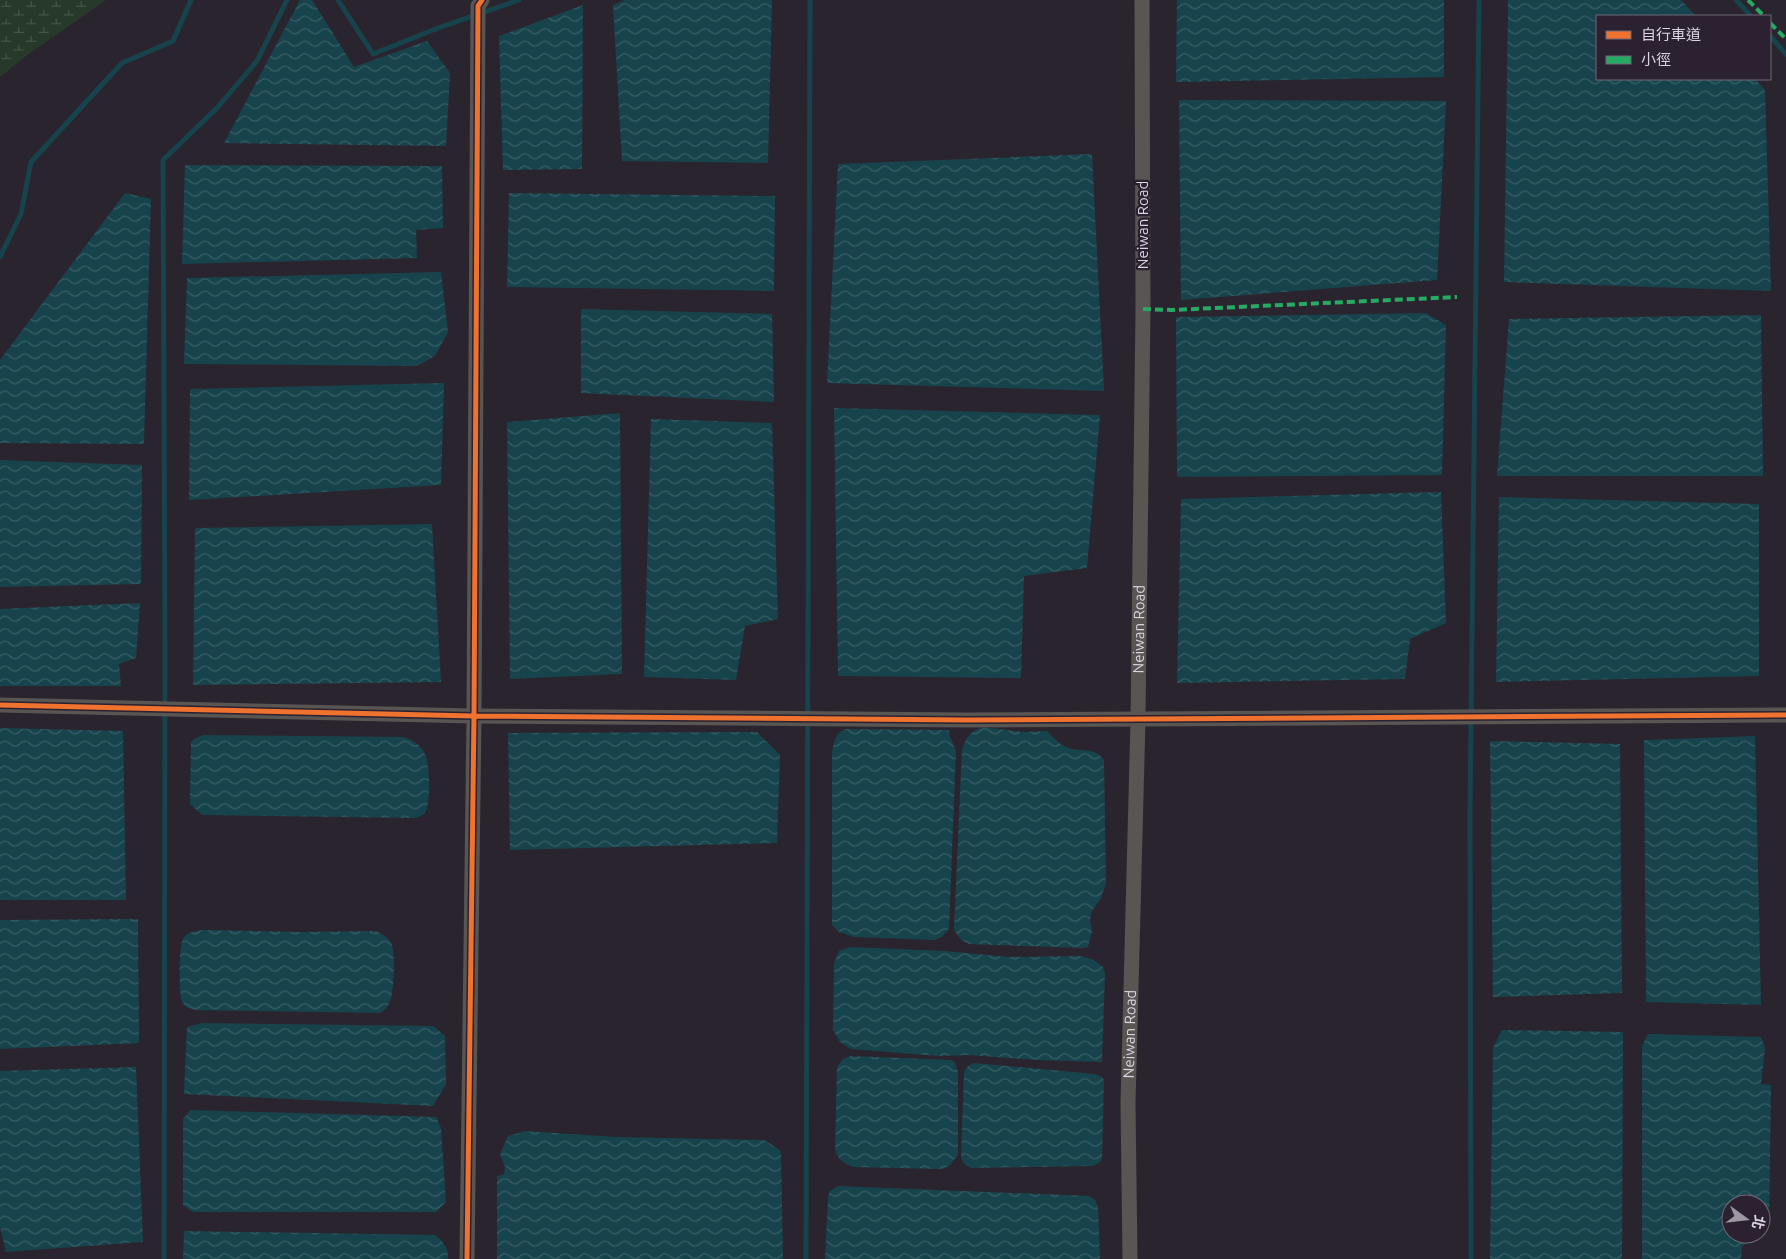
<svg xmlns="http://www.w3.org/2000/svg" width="1786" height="1259" font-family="Ubuntu,'Noto Sans TC',sans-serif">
  <defs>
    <pattern id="wetland-marsh" width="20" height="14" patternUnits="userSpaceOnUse" patternTransform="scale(1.25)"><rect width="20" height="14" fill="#273929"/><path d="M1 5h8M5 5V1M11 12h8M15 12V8" fill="none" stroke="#465548"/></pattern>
    <pattern id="water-waves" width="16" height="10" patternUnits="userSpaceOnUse" patternTransform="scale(1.25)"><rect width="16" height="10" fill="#17444c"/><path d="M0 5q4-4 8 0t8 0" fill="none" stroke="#385e66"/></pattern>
  </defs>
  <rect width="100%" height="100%" fill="#2a242e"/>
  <!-- wetland -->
  <path fill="url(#wetland-marsh)" d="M 0,0 L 106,0 L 26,56 L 0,77 Z"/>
  <!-- water -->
  <path fill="url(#water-waves)" d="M 300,0 L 312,0 L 354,67 L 427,41 L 450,73 L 446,146 L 224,143 Z
    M 625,0 L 772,0 L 768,163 L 622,161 L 613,5 Z
    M 1177,0 L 1444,0 L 1444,77 L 1176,82 Z
    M 1508,0 L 1681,0 L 1696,16 L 1597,16 L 1597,79 L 1755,79 L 1765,90 L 1771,291 L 1504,282 Z
    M 583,5 L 582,169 L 503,170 L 499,36 Z
    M 1179,100 L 1446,101 L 1437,280 L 1181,300 Z
    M 1092,154 L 1104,391 L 827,383 L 838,164 Z
    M 185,165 L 442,166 L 443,228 L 416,230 L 417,258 L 182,264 Z
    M 125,193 L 151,199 L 144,444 L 0,443 L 0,360 Z
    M 509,193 L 775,196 L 774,291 L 507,287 Z
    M 441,272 L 448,332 L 435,356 L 417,366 L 184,364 L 187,278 Z
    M 581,309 L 772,314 L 774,402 L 581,393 Z
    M 1426,313 L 1446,325 L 1442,475 L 1177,477 L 1176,317 Z
    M 1761,315 L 1763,476 L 1497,476 L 1509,319 Z
    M 444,383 L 441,485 L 189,500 L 190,389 Z
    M 834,408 L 1100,415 L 1087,568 L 1024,576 L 1021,678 L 838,676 Z
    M 620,413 L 622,674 L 510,679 L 507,422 Z
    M 651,419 L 772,423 L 778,619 L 745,626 L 736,680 L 644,677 Z
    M 0,460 L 142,465 L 141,584 L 0,587 Z
    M 1441,492 L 1446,623 L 1410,639 L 1405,679 L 1177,683 L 1181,499 Z
    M 1499,497 L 1759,504 L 1759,676 L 1496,682 Z
    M 432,524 L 441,682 L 193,685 L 195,528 Z
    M 140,603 L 136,658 L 119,664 L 121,686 L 0,686 L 0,609 Z
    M 984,727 L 1022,732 L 1047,731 C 1053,737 1059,744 1066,747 C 1079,753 1095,746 1104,760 L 1106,883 L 1101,898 L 1092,911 L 1090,920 L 1092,931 L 1088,947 L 1083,948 L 969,944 C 961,941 958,937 954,929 L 962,750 C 966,737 971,730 984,727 Z
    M 0,728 L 123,731 L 126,900 L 0,900 Z
    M 845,729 L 949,730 L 950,737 L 956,751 L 949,929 L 942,937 L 935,940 L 854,937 L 839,932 L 832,925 L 832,752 C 834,742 835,734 845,729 Z
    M 757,732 L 780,755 L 777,843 L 510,850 L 508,733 Z
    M 203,735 L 404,737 C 414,741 420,744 425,754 C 430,764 431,803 425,813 C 422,816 418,817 414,818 L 202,815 L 190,804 L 191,742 L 196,738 Z
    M 1755,736 L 1761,1005 L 1646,1002 L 1644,740 Z
    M 1490,741 L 1620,744 L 1622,993 L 1493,997 Z
    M 138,919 L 139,1043 L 0,1049 L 0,920 Z
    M 204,930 L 297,932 L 376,931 C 382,934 387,936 391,943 C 396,951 394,991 390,1001 C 388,1007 385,1010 380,1013 L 195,1010 L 186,1007 C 183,1004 181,1001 181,997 C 179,987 179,947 183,939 C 187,931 197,931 204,930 Z
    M 850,947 L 945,951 L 1008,957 L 1081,956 L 1094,960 L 1103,967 L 1105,974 L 1102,1062 L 1037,1060 L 968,1055 L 939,1056 L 851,1049 L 840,1042 L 833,1030 L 834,963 L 839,951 Z
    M 202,1023 L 433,1026 L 445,1036 L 446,1084 L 433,1106 L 184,1094 L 187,1027 Z
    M 1502,1030 L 1623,1032 L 1622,1259 L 1490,1259 L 1493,1048 Z
    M 1648,1034 L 1761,1037 L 1765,1048 L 1761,1084 L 1771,1085 L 1769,1224 L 1761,1231 L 1761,1204 L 1731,1204 L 1731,1234 L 1757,1234 L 1742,1247 L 1741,1259 L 1642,1259 L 1642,1046 Z
    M 851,1056 L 951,1060 L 955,1062 L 958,1072 L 958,1155 L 950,1165 L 943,1169 L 853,1167 C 843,1163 838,1159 835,1150 L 837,1067 L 843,1059 Z
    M 974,1063 L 1095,1074 L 1102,1077 L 1104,1080 L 1102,1158 L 1100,1162 L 1093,1166 L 971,1168 L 964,1164 L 961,1157 L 964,1072 L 968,1066 Z
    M 136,1067 L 143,1242 L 6,1252 L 0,1227 L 0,1071 Z
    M 190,1110 L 436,1117 L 441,1128 L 446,1202 L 436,1212 L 193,1212 L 183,1205 L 183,1119 Z
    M 525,1131 L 616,1137 L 764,1140 L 780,1150 L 781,1155 L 783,1259 L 497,1259 L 497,1176 L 504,1174 L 505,1167 L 500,1154 L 508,1136 Z
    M 838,1186 L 1089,1196 L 1095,1200 L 1098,1207 L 1100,1259 L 825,1259 L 828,1196 L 830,1191 Z
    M 184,1231 L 435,1235 C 443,1241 449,1248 448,1259 L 183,1259 Z"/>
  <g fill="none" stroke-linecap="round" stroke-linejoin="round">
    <!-- stream -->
    <path stroke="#17444c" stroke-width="5" d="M 338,0 L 373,54 L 438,28 L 519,0
      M 1736,0 L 1751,16
      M 1770,36 L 1786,54
      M 0,257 L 21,214 L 31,162 L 122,63 L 173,41 L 191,0
      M 164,1259 L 165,653 L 163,160 L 217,108 L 257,61 L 287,0
      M 806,1259 L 810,0
      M 1471,1259 L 1470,815 L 1479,0"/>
    <!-- minor -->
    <g stroke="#585553" stroke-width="15">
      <path d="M 0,705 L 474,716 L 967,720 L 1786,715"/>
      <path d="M 467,1259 L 474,716 L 478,6 L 482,0"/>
      <path id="s1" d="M 1130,1259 L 1128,1103 L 1138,720 L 1143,309 L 1142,0"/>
    </g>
    <!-- quiet -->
    <path stroke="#26ab63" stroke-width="4" stroke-dasharray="8 4" stroke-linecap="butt" d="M 1748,0 L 1764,16
      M 1770,23 L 1786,39
      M 1143,309 L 1172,310 L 1457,297"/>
    <!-- cycleway casing -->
    <g stroke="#2b2131" stroke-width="8">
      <path id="cycleway" d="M 0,705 L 474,716 L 967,720 L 1786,715
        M 467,1259 L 474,716 L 478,6 L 482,0"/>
    </g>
    <!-- cycleway -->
    <use href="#cycleway" stroke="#ef722f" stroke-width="5"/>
  </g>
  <g text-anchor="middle" stroke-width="4.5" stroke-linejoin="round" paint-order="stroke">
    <!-- street labels -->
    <g font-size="15" fill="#dbd5e0" stroke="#2b2131">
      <text transform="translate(1143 225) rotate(-90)" y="5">Neiwan Road</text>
      <text dy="5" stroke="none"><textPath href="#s1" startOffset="630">Neiwan Road</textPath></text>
      <text dy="5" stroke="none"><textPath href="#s1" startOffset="225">Neiwan Road</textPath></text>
    </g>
  </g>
  <!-- legend -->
  <rect x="1596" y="15" width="175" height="65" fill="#2b2131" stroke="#716977"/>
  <rect x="1606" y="31" width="25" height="8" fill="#ef722f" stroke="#716977"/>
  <text x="1641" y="40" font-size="15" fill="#dbd5e0">自行車道</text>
  <rect x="1606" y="56" width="25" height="8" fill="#26ab63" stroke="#716977"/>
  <text x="1641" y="65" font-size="15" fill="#dbd5e0">小徑</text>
  <!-- north arrow -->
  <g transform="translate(1746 1219) rotate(105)"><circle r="24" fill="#2b2131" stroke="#716977"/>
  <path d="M0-4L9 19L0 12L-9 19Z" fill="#9d97a2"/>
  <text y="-8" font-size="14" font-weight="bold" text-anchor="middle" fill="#dbd5e0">北</text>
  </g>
</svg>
